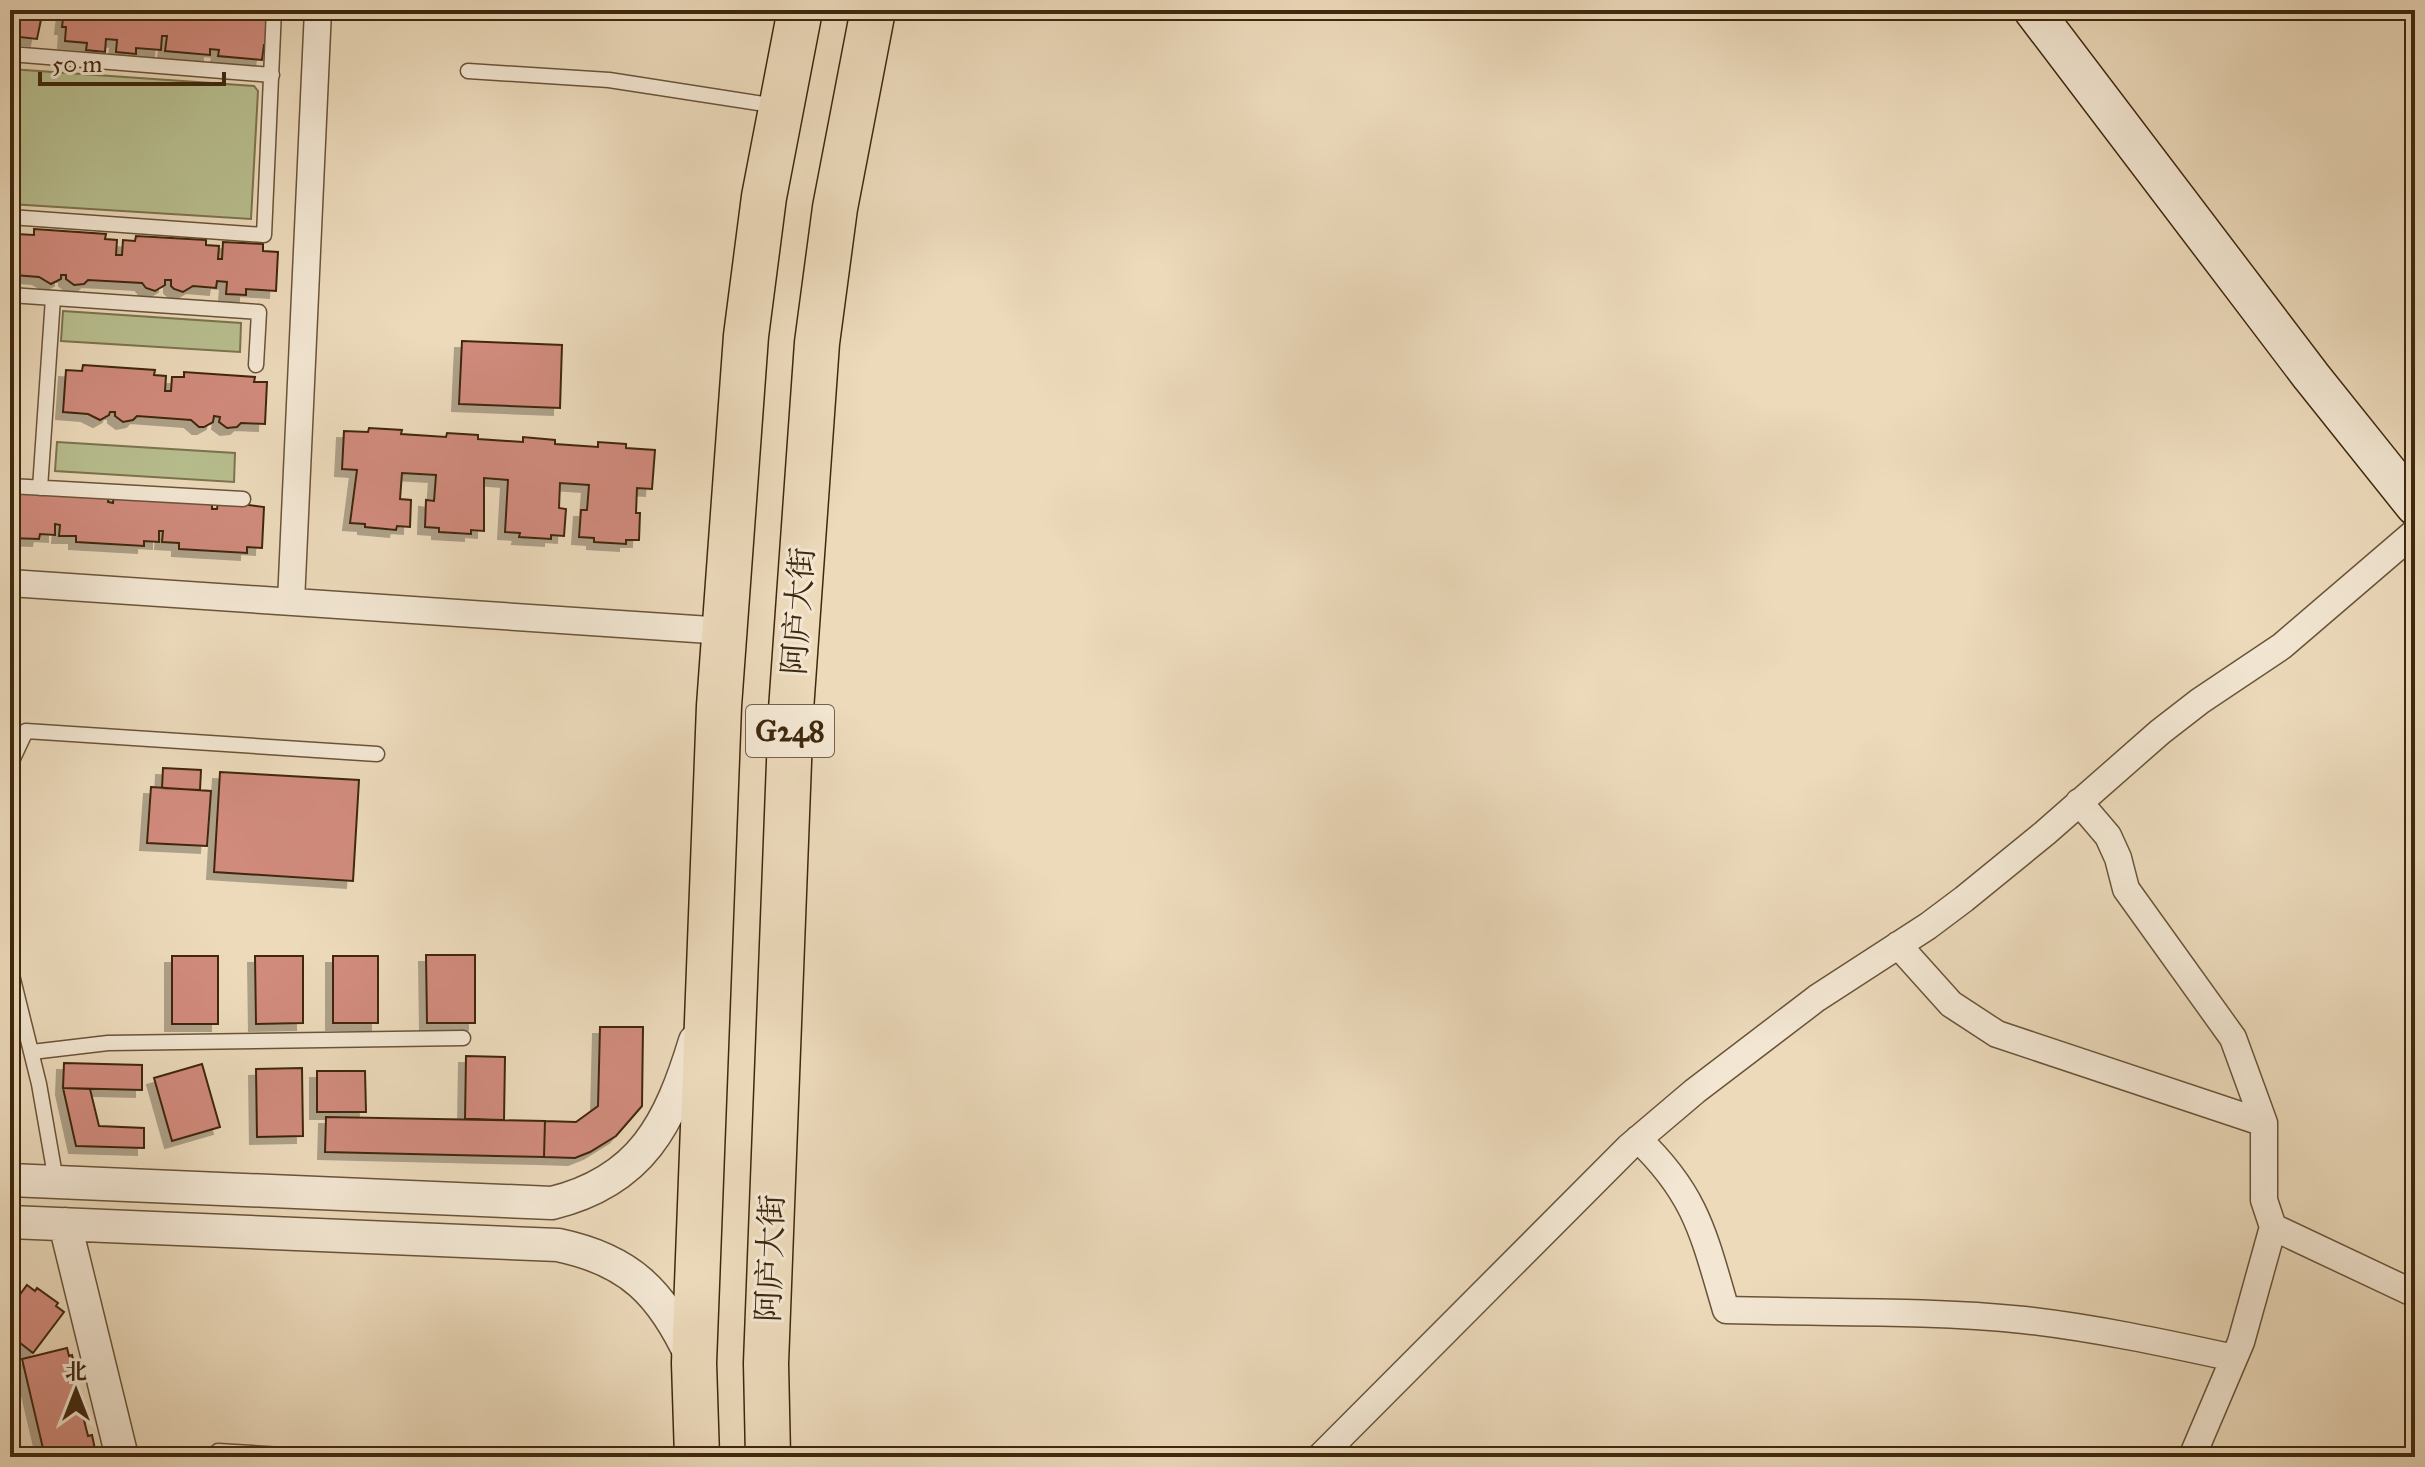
<svg xmlns="http://www.w3.org/2000/svg" width="2425" height="1467" font-family="'IM FELL Great Primer','Noto Serif SC',serif">
  <defs>
    <filter id="shadow"><feDropShadow dx="-7" dy="7" stdDeviation="0" flood-color="#0004"/></filter>
  </defs>
  <rect width="100%" height="100%" fill="#ecdabb"/>
  <filter id="stains"><feTurbulence type="fractalNoise" baseFrequency=".0025" numOctaves="4"/><feColorMatrix values="0 0 0 0 .2 0 0 0 0 .09 0 0 0 0 .02 0 0 0 .5 -.17"/></filter>
  <radialGradient id="worn" r=".72"><stop offset=".6" stop-color="#630" stop-opacity="0"/><stop offset="1" stop-color="#630" stop-opacity=".3"/></radialGradient>
  <!-- green -->
  <path fill="#b8bf90" stroke="#7c744f" stroke-width="2" d="M 10,69 L 254,86 L 258,91 L 251,219 L 10,204 Z
    M 63,311 L 241,323 L 240,352 L 61,341 Z
    M 57,442 L 235,453 L 234,482 L 55,471 Z"/>
  <!-- building -->
  <path fill="#d18b7d" stroke="#3f280e" stroke-width="2" filter="url(#shadow)" d="M 10,10 L 43,10 L 37,39 L 11,36 L 10,40 Z
    M 64,10 L 243,10 L 242,14 L 270,17 L 267,45 L 264,45 L 262,60 L 218,56 L 219,50 L 210,49 L 210,55 L 165,51 L 167,36 L 162,36 L 161,50 L 136,48 L 136,54 L 116,52 L 117,40 L 106,39 L 105,52 L 86,50 L 87,43 L 65,41 L 66,27 L 62,27 Z
    M 34,229 L 106,234 L 105,239 L 117,240 L 116,255 L 122,255 L 123,240 L 135,241 L 136,236 L 206,240 L 206,245 L 219,246 L 218,259 L 222,259 L 223,242 L 263,244 L 263,251 L 278,252 L 276,291 L 246,289 L 246,295 L 226,294 L 227,282 L 217,281 L 216,288 L 193,286 L 183,292 L 174,289 L 171,286 L 171,280 L 165,280 L 165,285 L 155,291 L 146,288 L 142,283 L 88,280 L 84,284 L 74,285 L 66,279 L 66,275 L 61,275 L 61,279 L 51,284 L 39,277 L 14,275 L 17,234 L 34,235 Z
    M 462,341 L 562,345 L 560,408 L 459,404 Z
    M 83,365 L 155,370 L 154,375 L 166,376 L 165,391 L 171,391 L 172,377 L 184,377 L 184,372 L 255,377 L 254,382 L 267,382 L 265,424 L 241,423 L 237,427 L 227,428 L 219,422 L 220,417 L 214,416 L 213,422 L 204,427 L 199,427 L 191,420 L 137,416 L 133,420 L 123,422 L 115,416 L 115,412 L 110,412 L 109,415 L 100,420 L 88,414 L 63,412 L 66,370 L 82,371 Z
    M 369,428 L 402,430 L 401,434 L 446,437 L 447,433 L 478,435 L 478,439 L 523,442 L 523,437 L 555,440 L 555,444 L 598,447 L 598,442 L 626,444 L 626,448 L 655,450 L 652,489 L 637,488 L 636,513 L 640,513 L 639,540 L 626,540 L 626,544 L 594,542 L 594,538 L 579,537 L 581,510 L 587,510 L 589,485 L 560,483 L 559,508 L 566,509 L 564,536 L 551,535 L 551,539 L 519,537 L 520,533 L 505,532 L 508,480 L 484,478 L 484,531 L 471,530 L 471,534 L 439,532 L 439,528 L 425,527 L 426,500 L 434,501 L 436,475 L 402,473 L 400,499 L 411,500 L 410,527 L 397,526 L 396,530 L 365,527 L 365,524 L 350,523 L 357,470 L 342,469 L 344,431 L 368,432 Z
    M 14,489 L 109,495 L 108,502 L 113,503 L 114,494 L 212,501 L 212,509 L 217,509 L 218,501 L 264,507 L 262,548 L 247,547 L 247,553 L 179,549 L 179,543 L 162,542 L 163,531 L 159,531 L 159,542 L 144,541 L 144,546 L 76,542 L 76,536 L 59,536 L 60,525 L 55,524 L 55,535 L 40,534 L 39,539 L 10,538 L 10,495 L 13,495 Z
    M 163,768 L 201,770 L 200,790 L 162,788 Z
    M 220,772 L 359,780 L 353,881 L 214,872 Z
    M 151,787 L 211,791 L 207,846 L 147,843 Z
    M 426,955 L 475,955 L 475,1023 L 427,1023 Z
    M 172,956 L 218,956 L 218,1024 L 172,1024 Z
    M 255,956 L 303,956 L 303,1023 L 256,1024 Z
    M 333,956 L 378,956 L 378,1023 L 333,1023 Z
    M 600,1027 L 643,1027 L 642,1106 L 616,1136 L 590,1152 L 575,1158 L 544,1157 L 545,1121 L 576,1122 L 598,1106 Z
    M 466,1056 L 505,1057 L 504,1120 L 465,1119 Z
    M 64,1063 L 142,1065 L 142,1090 L 63,1088 Z
    M 202,1064 L 220,1127 L 172,1141 L 154,1078 Z
    M 302,1068 L 303,1136 L 257,1137 L 256,1069 Z
    M 317,1071 L 365,1071 L 366,1112 L 317,1112 Z
    M 63,1088 L 90,1089 L 99,1126 L 144,1128 L 144,1148 L 76,1146 Z
    M 326,1117 L 545,1121 L 544,1157 L 325,1152 Z
    M 27,1285 L 35,1291 L 37,1288 L 58,1303 L 56,1306 L 64,1312 L 33,1353 L 10,1335 L 10,1308 Z
    M 67,1348 L 69,1356 L 72,1355 L 77,1374 L 73,1375 L 87,1415 L 83,1416 L 88,1436 L 92,1435 L 96,1454 L 93,1457 L 45,1457 L 22,1359 Z"/>
  <g fill="none" stroke-linecap="round" stroke-linejoin="round">
    <!-- service casing -->
    <g stroke="#6a5439" stroke-width="17">
      <path id="service" d="M 10,54 L 272,75
        M 468,71 L 609,80 L 777,106
        M 10,217 L 264,235 L 274,10
        M 10,295 L 259,312 L 256,365
        M 10,486 L 243,499
        M 40,488 L 53,298
        M 10,765 L 26,731 L 377,754
        M 11,971 L 39,1084 L 56,1181
        M 32,1052 L 108,1043 L 463,1038
        M 10,1449 L 12,1457
        M 212,1457 L 218,1451 L 315,1457"/>
    </g>
    <!-- minor casing -->
    <g stroke="#6a5439" stroke-width="29">
      <path id="minor" d="M 10,583 L 725,631
        M 291,602 L 318,10
        M 2079,802 L 2108,836 L 2118,858 L 2126,889 L 2233,1038 L 2264,1123 L 2264,1200 L 2273,1227 L 2415,1294
        M 1898,945 L 1951,1004 L 1997,1034 L 2264,1123
        M 1638,1139 C 1697,1195 1704,1236 1726,1310 C 1825,1313 1926,1310 2024,1320 C 2095,1328 2165,1343 2234,1358
        M 1320,1457 L 1629,1147 L 1695,1091 L 1817,998 L 1928,926 L 1964,899 L 2045,833 L 2160,732 L 2200,701 L 2282,646 L 2415,532
        M 2192,1457 L 2241,1342 L 2273,1227"/>
    </g>
    <!-- tertiary casing -->
    <g stroke="#6a5439" stroke-width="35">
      <path id="tertiary" d="M 10,1180 L 552,1203 C 642,1181 670,1123 695,1041
        M 10,1222 L 558,1245 C 630,1260 662,1293 692,1358
        M 65,1224 L 122,1457"/>
    </g>
    <!-- secondary casing -->
    <g stroke="#3f280e" stroke-width="41">
      <path id="secondary" d="M 2033,10 L 2311,376 L 2415,506"/>
    </g>
    <!-- trunk casing -->
    <g stroke="#3f280e" stroke-width="47">
      <path id="trunk" d="M 697,1457 L 694,1363 L 719,706 L 746,336 L 764,197 L 800,10
        M 768,1457 L 766,1363 L 791,710 L 817,343 L 835,208 L 873,10"/>
    </g>
    <!-- service -->
    <use href="#service" stroke="#f3e7d3" stroke-width="14"/>
    <!-- minor -->
    <use href="#minor" stroke="#f3e7d3" stroke-width="26"/>
    <!-- tertiary -->
    <use href="#tertiary" stroke="#f3e7d3" stroke-width="32"/>
    <!-- secondary -->
    <use href="#secondary" stroke="#f3e7d3" stroke-width="38"/>
    <!-- trunk -->
    <use href="#trunk" stroke="#ecdabb" stroke-width="44"/>
  </g>
  <g text-anchor="middle" stroke-width="6" stroke-linejoin="round" paint-order="stroke">
    <!-- shield labels -->
    <rect fill="#f3e7d3" stroke="#756149" stroke-width="2" x="746" y="705" width="88" height="52" rx="6"/>
    <g font-size="30" font-weight="bold" fill="#3f280e">
      <text x="790" y="741">G248</text>
    </g>
    <!-- street labels -->
    <g font-size="32" fill="#3f280e" stroke="#f3e7d3">
      <text transform="translate(798 611) rotate(-86)" y="11">阿庐大街</text>
      <text transform="translate(770 1258) rotate(-88)" y="11">阿庐大街</text>
    </g>
  </g>
  <!-- margin -->
  <rect width="2425" height="1467" fill="none" stroke="#ecdabb" stroke-width="40"/>
  <rect x="12" y="12" width="2401" height="1443" fill="none" stroke="#3f280e" stroke-width="4"/>
  <rect x="20" y="20" width="2385" height="1427" fill="none" stroke="#3f280e" stroke-width="2"/>
  <!-- north arrow -->
  <g transform="translate(76 1391)" stroke="#f3e7d3" stroke-width="6" paint-order="stroke">
  <path d="M0-6L14 30L0 20L-14 30Z" fill="#3f280e"/>
  <text y="-12" font-size="22" font-weight="bold" text-anchor="middle" fill="#3f280e">北</text>
  </g>
  <!-- scale -->
  <path d="M40 72v12h184v-12" fill="none" stroke="#3f280e" stroke-width="4"/>
  <text x="52" y="72" font-size="24" fill="#3f280e" stroke="#f3e7d3" stroke-width="6" paint-order="stroke">50 m</text>
  <rect width="100%" height="100%" filter="url(#stains)"/>
  <rect width="100%" height="100%" fill="url(#worn)"/>
</svg>
